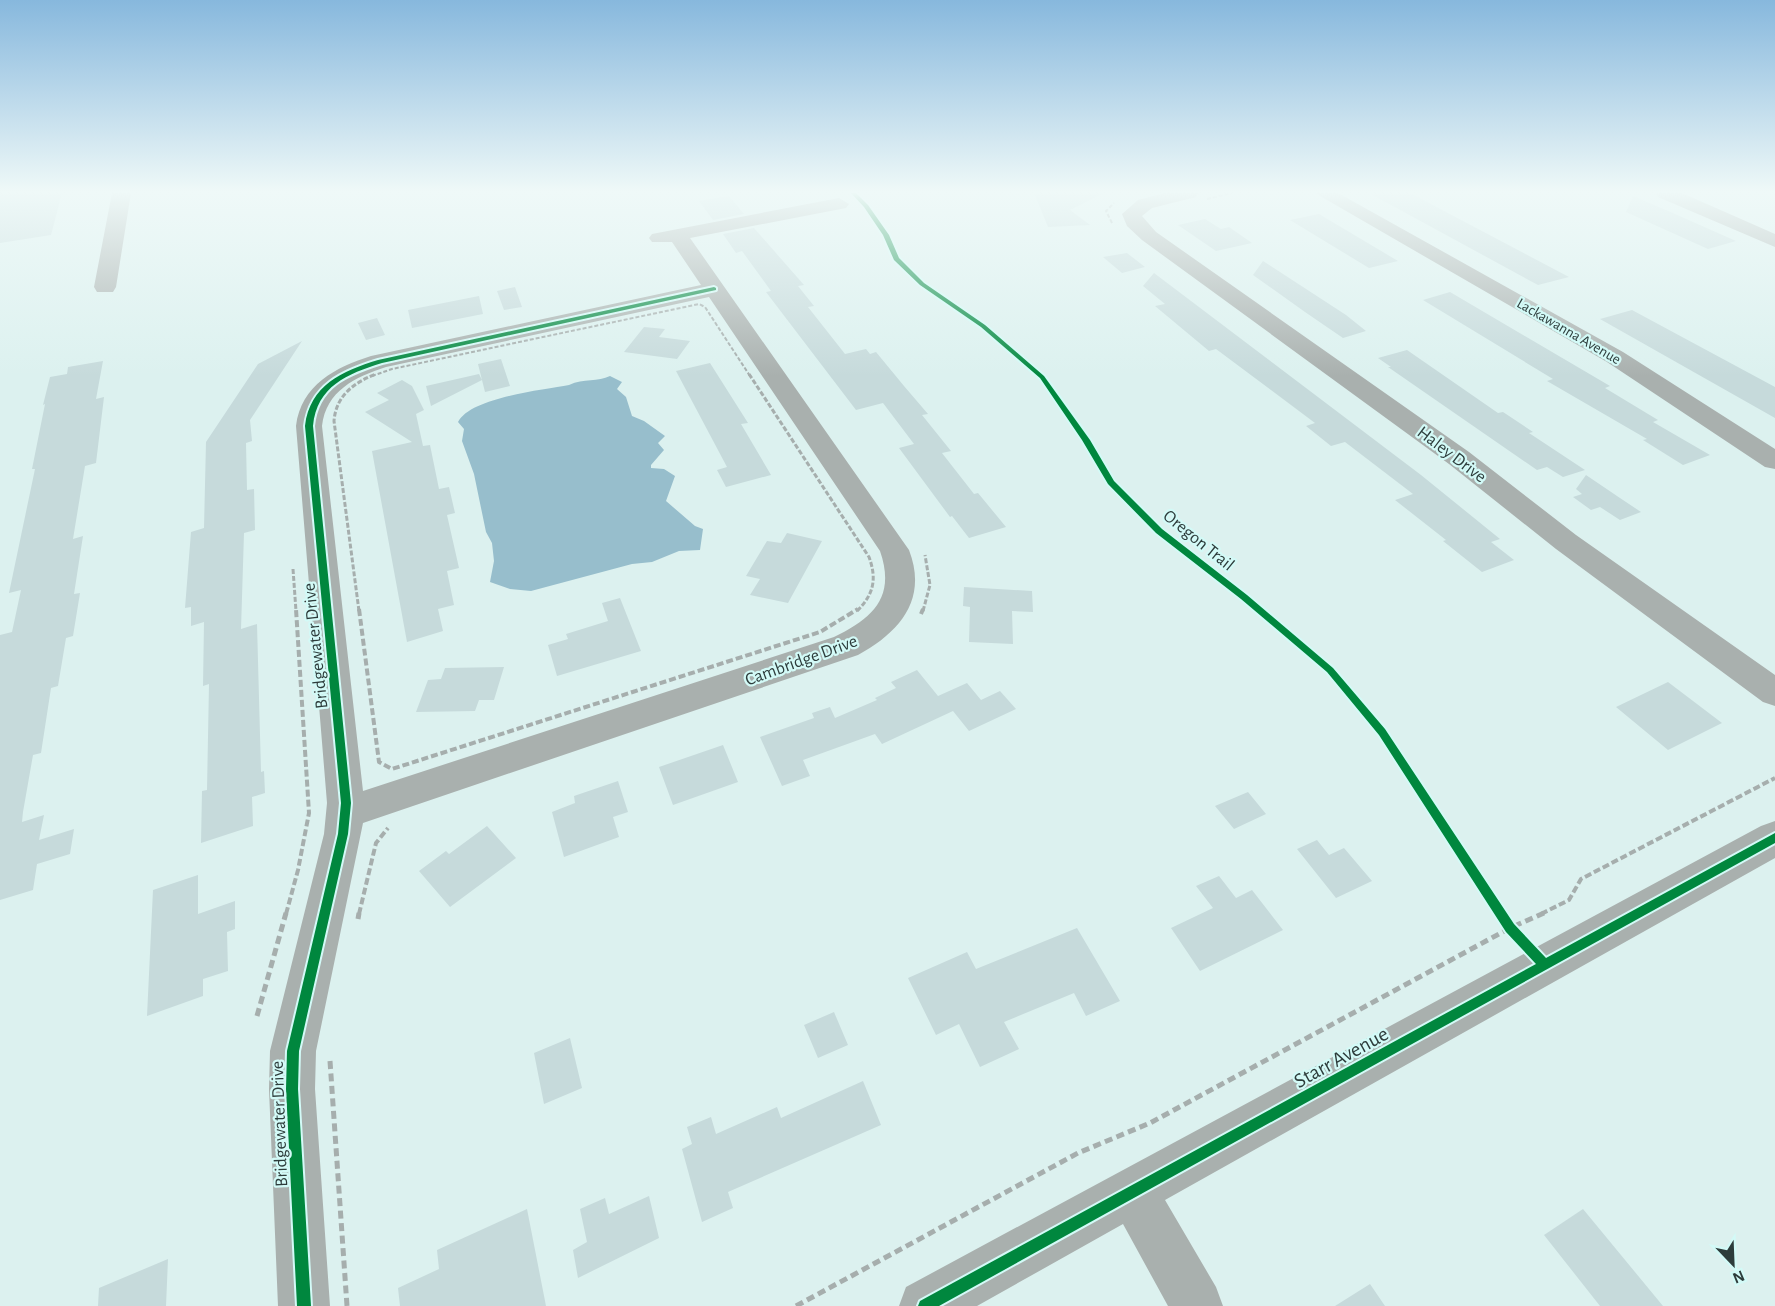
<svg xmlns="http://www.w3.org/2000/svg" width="1775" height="1306" font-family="'Alegreya Sans',sans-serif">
  <rect width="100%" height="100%" fill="#dcf1ef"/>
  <!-- water -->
  <path fill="#97becc" d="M 610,376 L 622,382 L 617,389 L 626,397 L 632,416 L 644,421 L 665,436 L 658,443 L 664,450 L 651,465 L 651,468 L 664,469 L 675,476 L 666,501 L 695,526 L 703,529 L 700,550 L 679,551 L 652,562 L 632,564 L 531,591 L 510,589 L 490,582 L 494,561 L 492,543 L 486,532 L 474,474 L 462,441 L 464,429 L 458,422 C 471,397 543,390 569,385 C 584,378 598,382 610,376 Z"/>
  <!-- building -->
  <path fill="#c6dadb" d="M 0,193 L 62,193 L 51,235 L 0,243 Z
    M 1034,193 L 1104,193 L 1070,210 L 1090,225 L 1048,227 Z
    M 1369,193 L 1410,193 L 1569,277 L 1538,285 Z
    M 729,196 L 744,214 L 713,220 L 699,201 Z
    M 1633,196 L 1675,214 L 1736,241 L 1708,249 L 1626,212 Z
    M 1319,214 L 1398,261 L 1369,268 L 1290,220 Z
    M 1205,219 L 1221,229 L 1229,227 L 1252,243 L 1216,251 L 1178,225 Z
    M 754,228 L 804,285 L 798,286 L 814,306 L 808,307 L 845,354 L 866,349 L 870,354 L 876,352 L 904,386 L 928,414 L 922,415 L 951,451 L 942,453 L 974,494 L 978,493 L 1006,527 L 969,538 L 952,516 L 950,517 L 899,448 L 914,444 L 883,403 L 856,410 L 766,292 L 771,291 L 742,251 L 736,253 L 723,234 Z
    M 1127,253 L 1145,267 L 1122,273 L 1103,257 Z
    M 1263,261 L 1346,315 L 1366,331 L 1343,338 L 1305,312 L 1253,275 Z
    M 1154,273 L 1421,475 L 1500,539 L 1491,542 L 1514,560 L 1482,572 L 1443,541 L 1446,540 L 1395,500 L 1413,494 L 1345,442 L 1331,446 L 1306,426 L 1315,423 L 1216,349 L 1209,351 L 1155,306 L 1165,304 L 1143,286 Z
    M 515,287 L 522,307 L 504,310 L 497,291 Z
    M 1450,292 L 1610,386 L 1605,388 L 1658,420 L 1653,422 L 1710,455 L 1683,465 L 1643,440 L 1647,439 L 1547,381 L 1553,379 L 1423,300 Z
    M 479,296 L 483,314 L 412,328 L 408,310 Z
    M 1632,310 L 1775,387 L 1775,418 L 1600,319 Z
    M 377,318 L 385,335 L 366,340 L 358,323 Z
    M 644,327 L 665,329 L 659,337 L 690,341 L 677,359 L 624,352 Z
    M 302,341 L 250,420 L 252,441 L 246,443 L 247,490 L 254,489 L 255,530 L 244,533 L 241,629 L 257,624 L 261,772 L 264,771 L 265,793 L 252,797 L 253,826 L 201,843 L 202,791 L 207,790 L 209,684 L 203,686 L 204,622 L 191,626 L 191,607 L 185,608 L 191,532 L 204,528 L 206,442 L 258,364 Z
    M 1407,350 L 1498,413 L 1503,412 L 1533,432 L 1529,433 L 1585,470 L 1563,477 L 1547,467 L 1537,470 L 1388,367 L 1391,367 L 1378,358 Z
    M 501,359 L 510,386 L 485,392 L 478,364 Z
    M 103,361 L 96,399 L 104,397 L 96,463 L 85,466 L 73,539 L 83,536 L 74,594 L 80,593 L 73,636 L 66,638 L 58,686 L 51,688 L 41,753 L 33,755 L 23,812 L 22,822 L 44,815 L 39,840 L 74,829 L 70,854 L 37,864 L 33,890 L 0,900 L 0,635 L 12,632 L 21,590 L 9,593 L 35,469 L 32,469 L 45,404 L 43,405 L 50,377 L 67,374 L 68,367 Z
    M 710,363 L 748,423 L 741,424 L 771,475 L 726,487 L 717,470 L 727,467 L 676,371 Z
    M 479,374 L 482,380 L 431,406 L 426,386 Z
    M 402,380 L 412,386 L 424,410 L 416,414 L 423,446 L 430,445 L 439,489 L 449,487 L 455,513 L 447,515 L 459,568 L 447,571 L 454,605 L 438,609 L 443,631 L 407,642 L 372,451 L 412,442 L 365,412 L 389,400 L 377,393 Z
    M 1586,475 L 1617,496 L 1641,512 L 1620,520 L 1600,507 L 1591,510 L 1573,497 L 1582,494 L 1576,489 Z
    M 787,533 L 822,541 L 788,603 L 750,595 L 760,579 L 746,576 L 767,541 L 781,543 Z
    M 964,587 L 1032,591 L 1033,612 L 1012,611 L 1013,644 L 969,642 L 970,607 L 963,606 Z
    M 620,598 L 641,651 L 557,676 L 548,645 L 568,639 L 566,634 L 608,621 L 602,603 Z
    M 504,667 L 494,700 L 479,700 L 475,711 L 416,712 L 428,680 L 441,679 L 445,668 Z
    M 917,670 L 938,696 L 967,683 L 981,700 L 1000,691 L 1016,709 L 969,731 L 953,711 L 882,744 L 875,734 L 803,760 L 810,776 L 782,786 L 760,737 L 814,718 L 812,713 L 830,707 L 835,718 L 877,700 L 875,698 L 896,688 L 891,682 Z
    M 1668,682 L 1722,723 L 1668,750 L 1616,707 Z
    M 723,745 L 738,782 L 673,805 L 659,767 Z
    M 618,781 L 628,812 L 613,817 L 619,837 L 564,857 L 552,812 L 575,803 L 574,796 Z
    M 1248,792 L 1266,814 L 1234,829 L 1215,806 Z
    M 487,826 L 516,858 L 450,907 L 419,871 L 446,851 L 449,854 Z
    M 1317,840 L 1329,855 L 1344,848 L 1372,881 L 1336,898 L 1297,849 Z
    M 198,875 L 198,914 L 235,901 L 235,929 L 227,932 L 228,971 L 203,979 L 203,996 L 147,1016 L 153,890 Z
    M 1219,876 L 1236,898 L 1252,890 L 1283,930 L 1200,971 L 1171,928 L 1213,908 L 1196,886 Z
    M 1077,928 L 1120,1001 L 1086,1016 L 1074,993 L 1004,1022 L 1019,1049 L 980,1067 L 959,1024 L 936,1035 L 908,978 L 967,952 L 976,969 Z
    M 834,1012 L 848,1045 L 818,1058 L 804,1025 Z
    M 570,1038 L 582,1088 L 544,1104 L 534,1053 Z
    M 863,1081 L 881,1125 L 728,1192 L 733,1208 L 702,1222 L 682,1149 L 692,1144 L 687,1127 L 711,1117 L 716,1134 L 777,1107 L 781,1118 Z
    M 649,1196 L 659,1238 L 578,1278 L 573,1250 L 587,1242 L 580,1209 L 605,1198 L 609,1214 Z
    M 527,1209 L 546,1306 L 400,1306 L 398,1288 L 439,1269 L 437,1250 Z
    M 1583,1209 L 1663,1306 L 1600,1306 L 1544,1235 Z
    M 168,1259 L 166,1306 L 98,1306 L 99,1288 Z
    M 1370,1284 L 1385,1306 L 1335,1306 Z"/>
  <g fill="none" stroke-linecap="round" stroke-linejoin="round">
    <!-- path-far3 -->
    <path stroke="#a6aead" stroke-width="2" stroke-dasharray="4 2" stroke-linecap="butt" d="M 1207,199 L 1232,193
      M 1112,223 L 1106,211 L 1114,203
      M 372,376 L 392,369 L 699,304 L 705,307 L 750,376"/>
    <!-- path-far2 -->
    <path stroke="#a6aead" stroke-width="3" stroke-dasharray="5 2" stroke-linecap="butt" d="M 749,374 L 869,557 C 877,579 874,594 857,611
      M 293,569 L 296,611
      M 359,611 L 334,421 C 336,396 353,383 376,374
      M 923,611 L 930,585 L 925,555"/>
    <!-- path-far1 -->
    <path stroke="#a6aead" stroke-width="4" stroke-dasharray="7 3" stroke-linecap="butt" d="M 359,609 L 379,762 L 392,769 L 820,632 L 858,609
      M 921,614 L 923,609
      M 286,914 L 298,870 L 309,813 L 296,609
      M 359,914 L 376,843 L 388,828
      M 1541,914 L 1569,900 L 1581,879 L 1775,778"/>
    <!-- path -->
    <path stroke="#a6aead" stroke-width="5" stroke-dasharray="8 4.5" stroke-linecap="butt" d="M 358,919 L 359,913
      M 257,1016 L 286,913
      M 330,1061 L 347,1306
      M 796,1306 L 1078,1153 L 1150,1123 L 1510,928 L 1544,913"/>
    <!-- minor -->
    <path fill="#a9b0ae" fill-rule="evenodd" d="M 112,193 L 131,193 L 116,287 L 113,292 L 97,292 L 94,287 Z
      M 1165,193 L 1198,193 L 1196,197 L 1152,208 L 1142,216 L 1156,232 L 1469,452 L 1576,535 L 1775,675 L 1775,706 L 1763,702 L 1556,549 L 1449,464 L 1142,240 L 1127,226 L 1122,214 L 1138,200 Z
      M 1315,193 L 1338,193 L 1623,352 L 1775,449 L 1775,469 L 1765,467 L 1607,362 Z
      M 1656,193 L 1682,193 L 1775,234 L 1775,247 L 1658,197 Z
      M 839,198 L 849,204 L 846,208 L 690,238 L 909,550 C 928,599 900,632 858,655 L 363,823 L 316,1051 L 315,1089 L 330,1306 L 278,1306 L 269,1089 L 270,1051 L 324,834 L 327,803 L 296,426 C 301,385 336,367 371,356 L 701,285 L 672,242 L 652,242 L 649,238 L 652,234 ZM 709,297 L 880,551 C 896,597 873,618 834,637 L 363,791 L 322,426 C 326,391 355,377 386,367 Z
      M 1775,821 L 1775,858 L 1165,1200 L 1216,1287 L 1223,1306 L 1168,1306 L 1123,1224 L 977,1306 L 899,1306 L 906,1287 L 1761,826 Z"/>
    <!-- cycleway casing -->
    <g stroke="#d3faf7" stroke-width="4">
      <path id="cycleway" d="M 851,193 L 856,193 L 868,205 L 889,235 L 899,258 L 924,283 L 985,325 L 1044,376 L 1090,440 L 1114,481 L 1162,529 L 1247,595 L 1333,668 L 1385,729 L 1514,924 L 1546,958 L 1775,833 L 1775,843 L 939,1306 L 918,1306 L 920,1301 L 1536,964 L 1506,932 L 1379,735 L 1327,672 L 1241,599 L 1156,533 L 1108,484 L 1082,440 L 1040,378 L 981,327 L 920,285 L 894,260 L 883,235 L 864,207 Z
        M 714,287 L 716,288 L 716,290 L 382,363 C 347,374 317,386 313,426 L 351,803 L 348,834 L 299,1051 L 298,1089 L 311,1306 L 297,1306 L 286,1089 L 287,1051 L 338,834 L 341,803 L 305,426 C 310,385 342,371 378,360 Z"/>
    </g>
    <!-- cycleway -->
    <use href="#cycleway" fill="#00873e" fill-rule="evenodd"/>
  </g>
  <!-- sky -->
  <linearGradient id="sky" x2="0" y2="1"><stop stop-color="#87b8dd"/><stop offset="0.51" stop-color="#eff9f8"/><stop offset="1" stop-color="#eff9f8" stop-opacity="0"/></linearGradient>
  <rect width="1775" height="376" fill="url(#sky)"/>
  <g text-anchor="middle" stroke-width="4.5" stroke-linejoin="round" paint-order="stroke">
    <!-- far-street labels -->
    <g font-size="15" fill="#2d3c3b" stroke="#d3faf7">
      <text transform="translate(1569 331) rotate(30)" y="5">Lackawanna Avenue</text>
    </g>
    <!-- street labels -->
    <g font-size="18" fill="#2d3c3b" stroke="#d3faf7">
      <text transform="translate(1452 454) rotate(37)" y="6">Haley Drive</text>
      <text transform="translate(1199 540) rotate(39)" y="6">Oregon Trail</text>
      <text transform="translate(315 646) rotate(-96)" y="6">Bridgewater Drive</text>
      <text transform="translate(801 660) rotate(-20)" y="6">Cambridge Drive</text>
      <text transform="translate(279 1124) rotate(-92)" y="6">Bridgewater Drive</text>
    </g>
    <!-- near-street labels -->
    <g font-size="21" fill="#2d3c3b" stroke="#d3faf7">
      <text transform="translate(1341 1057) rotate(-29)" y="7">Starr Avenue</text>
    </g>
  </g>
  <!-- north arrow -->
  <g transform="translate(1733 1264) rotate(157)" stroke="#d3faf7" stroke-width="4.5" paint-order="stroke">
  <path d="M0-4.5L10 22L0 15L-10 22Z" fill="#2d3c3b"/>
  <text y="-9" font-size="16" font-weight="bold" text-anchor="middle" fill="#2d3c3b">N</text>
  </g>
</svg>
